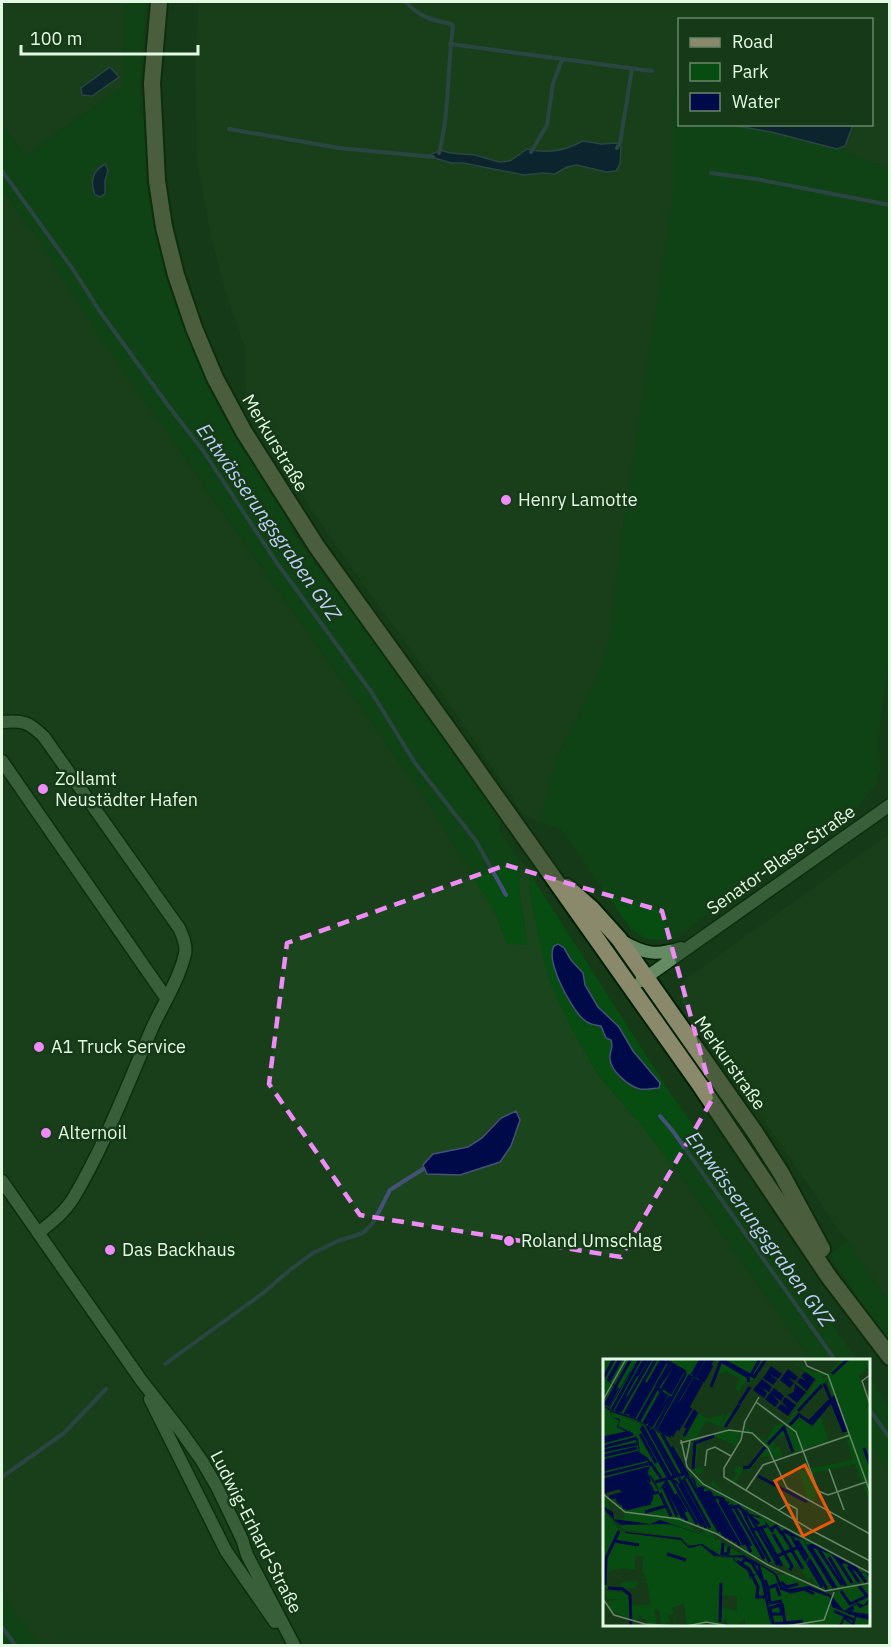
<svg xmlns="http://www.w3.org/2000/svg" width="891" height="1647" font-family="'IBM Plex Sans',sans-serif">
  <rect width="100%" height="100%" fill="#163a17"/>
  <!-- built -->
  <path fill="#1b451d" d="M 2,2 L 126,2 L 123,26 L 124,86 L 25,156 L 2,123 Z
    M 199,2 L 889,2 L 889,169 L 844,152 L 853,125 L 872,124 L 872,20 L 680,20 L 679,75 L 673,107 L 673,198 L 624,520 L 609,644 L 593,687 L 556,759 L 540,822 L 524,815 L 443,694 L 344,557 L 282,465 L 246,401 L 245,347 L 227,296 L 212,241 L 197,162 L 195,59 Z
    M 2,189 L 36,236 L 187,462 L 426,800 L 496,914 L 507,944 L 527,944 L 519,887 L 520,860 L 529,872 L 531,901 L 570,1026 L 599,1076 L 649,1134 L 689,1187 L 811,1360 L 604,1360 L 604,1624 L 868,1624 L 869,1442 L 889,1472 L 889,1645 L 38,1645 L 2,1594 Z
    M 889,834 L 889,1302 L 680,998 L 686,979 Z"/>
  <!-- green -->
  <path fill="#074c11" d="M 126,2 L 146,2 L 140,87 L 141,113 L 147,123 L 155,203 L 235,430 L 291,522 L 293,533 L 331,586 L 341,591 L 503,819 L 500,822 L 500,832 L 520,860 L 519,887 L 527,945 L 507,944 L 496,914 L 426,800 L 98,335 L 36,236 L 2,189 L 2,123 L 25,156 L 124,86 L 123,26 Z
    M 679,75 L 680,124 L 853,125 L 844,152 L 890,169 L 890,651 L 877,746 L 881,768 L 876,784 L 859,806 L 838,824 L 671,940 L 646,939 L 630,928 L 561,829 L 540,822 L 556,759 L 593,687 L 609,644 L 624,520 L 673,198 L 673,107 Z
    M 529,872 L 669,1091 L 857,1360 L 811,1360 L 689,1187 L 649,1134 L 599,1076 L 570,1026 L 548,978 L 531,901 Z
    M 847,1241 L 889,1302 L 889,1345 L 830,1255 Z
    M 869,1377 L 889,1407 L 889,1472 L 869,1442 Z
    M 2,1593 L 39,1645 L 5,1645 L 2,1640 Z"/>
  <!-- water -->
  <path fill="#010a48" stroke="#455277" stroke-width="1.5" d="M 110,67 L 119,77 L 92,96 L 82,95 L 81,88 Z
    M 731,125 L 853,125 L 845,146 L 837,149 L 771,132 Z
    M 583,141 L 601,144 L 616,143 L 621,146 L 620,164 L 616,171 L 606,172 L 577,165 L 567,167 L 555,174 L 543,173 L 524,175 L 463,163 L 451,163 L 428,156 L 440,150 L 450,153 L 475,155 L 499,162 L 510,161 L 527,149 C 547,154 565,151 583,141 Z
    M 105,164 L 108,170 L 105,181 L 105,194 L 100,197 L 95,195 C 90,182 92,171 105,164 Z
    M 558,944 L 564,948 L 571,960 L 583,973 L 585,985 L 598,1007 L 619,1027 L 633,1051 L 660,1083 L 659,1088 C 653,1088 645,1090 640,1089 C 628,1086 611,1071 610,1059 C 609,1052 614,1048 611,1040 L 606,1038 L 601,1026 C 594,1025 588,1024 583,1019 C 571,1008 545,961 554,946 Z
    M 516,1111 L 520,1120 L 511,1146 L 500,1162 L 460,1175 L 427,1174 L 423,1165 L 433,1154 L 468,1147 L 482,1138 L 501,1118 Z"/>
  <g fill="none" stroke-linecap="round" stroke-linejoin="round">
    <!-- stream -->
    <path stroke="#455277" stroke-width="4" d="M 406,2 C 419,17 432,20 451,24 L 453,26 C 447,69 450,111 439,153
      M 450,44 L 652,71
      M 229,129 L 339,148 L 433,157
      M 617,148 L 620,143 L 632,69
      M 531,152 L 547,125 L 553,83 L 562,60
      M 2,171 L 72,268 L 101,313 L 170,408 L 202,449 L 277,563 L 372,693 L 415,763 L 476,841 L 506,895
      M 711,173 L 756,179 L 890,205
      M 660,1116 L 672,1130 L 835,1360
      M 165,1364 L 262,1294 L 291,1269 L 313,1253 L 338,1241 L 363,1233 L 373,1223 L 390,1190 L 423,1169
      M 868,1408 L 890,1438
      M 2,1477 L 64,1433 L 106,1389
      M 2,1627 L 16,1646"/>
    <!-- street casing -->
    <g stroke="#002001" stroke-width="15">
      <path id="street" d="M 2,722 C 23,720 29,722 44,737 L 179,928 C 183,936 187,945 185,954 C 179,979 164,1003 153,1026 C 128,1083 106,1143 74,1197 C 65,1212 52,1222 38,1233
        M 2,761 L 166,998
        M 622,941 C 645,954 655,956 681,948
        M 641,981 L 890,805
        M 2,1181 L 141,1380 L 180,1430 L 202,1461 L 217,1487 L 242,1539 L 247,1555 L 294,1645
        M 150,1399 L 226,1551 L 275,1622"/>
    </g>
    <!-- secondary casing -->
    <g stroke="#002001" stroke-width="20">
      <path id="secondary" d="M 159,2 L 152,83 L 157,181 L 164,227 L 176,275 L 194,328 L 215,378 L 244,432 L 317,547 L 453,736 L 700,1085 L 829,1277 L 890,1357
        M 567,887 L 592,909 L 619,939 L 754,1131 L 781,1173 L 822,1249"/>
    </g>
    <!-- street -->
    <use href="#street" stroke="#648b64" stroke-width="12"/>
    <!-- secondary -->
    <use href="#secondary" stroke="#8b896c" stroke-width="16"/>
  </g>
  <!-- marked area -->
  <path d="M0 0H891V1647H0ZM 506,865 L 662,911 L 713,1098 L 621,1257 L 360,1215 L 269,1084 L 287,943 Z" fill="#163a17" fill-opacity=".55" fill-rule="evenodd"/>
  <path fill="none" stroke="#ef8bf7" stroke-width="4.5" stroke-dasharray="12 8" stroke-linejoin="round" d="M 506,865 L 662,911 L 713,1098 L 621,1257 L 360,1215 L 269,1084 L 287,943 Z"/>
  <!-- markers -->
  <g fill="#ef8bf7" stroke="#163a17" stroke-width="2">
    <circle cx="506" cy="500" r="6"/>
    <circle cx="43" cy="789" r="6"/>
    <circle cx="39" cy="1047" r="6"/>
    <circle cx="46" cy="1133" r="6"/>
    <circle cx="509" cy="1241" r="6"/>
    <circle cx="110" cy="1250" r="6"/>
  </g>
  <g text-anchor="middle" stroke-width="5" stroke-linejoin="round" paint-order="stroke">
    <!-- street labels -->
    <g font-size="18" fill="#e4f9e4" stroke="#163a17">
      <text transform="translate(275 443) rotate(59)" y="6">Merkurstraße</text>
      <text transform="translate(781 860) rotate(-35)" y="6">Senator-Blase-Straße</text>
      <text transform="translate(730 1063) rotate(55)" y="6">Merkurstraße</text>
      <text transform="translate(256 1532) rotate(63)" y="6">Ludwig-Erhard-Straße</text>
    </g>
    <!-- poi labels -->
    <g font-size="18" fill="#e4f9e4" stroke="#163a17" text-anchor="start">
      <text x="518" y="506">Henry Lamotte</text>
      <text x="55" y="785">Zollamt<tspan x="55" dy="21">Neustädter Hafen</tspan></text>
      <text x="51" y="1053">A1 Truck Service</text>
      <text x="58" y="1139">Alternoil</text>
      <text x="521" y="1247">Roland Umschlag</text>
      <text x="122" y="1256">Das Backhaus</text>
    </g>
    <!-- water labels -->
    <g font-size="20" font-style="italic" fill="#bed1f8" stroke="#163a17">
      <text transform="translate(269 522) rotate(55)" y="7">Entwässerungsgraben GVZ</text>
      <text transform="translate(760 1229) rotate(54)" y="7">Entwässerungsgraben GVZ</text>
    </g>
  </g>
  <!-- overview -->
  <g transform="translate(603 1359)">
    <rect width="267" height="267" fill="#163a17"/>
    <path d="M 0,0 L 23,0 L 0,40 ZM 24,0 L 110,0 L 68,79 L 0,44 ZM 119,0 L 162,0 L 147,26 L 145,19 L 136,33 L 132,30 L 137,20 L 123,12 L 114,17 ZM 186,0 L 209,13 L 222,14 L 218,20 L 225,17 L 237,0 L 267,0 L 267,6 L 256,17 L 267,47 L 267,141 L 260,126 L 267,147 L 252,105 L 209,114 L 215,133 L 210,142 L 204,140 L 196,112 L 250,101 L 224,21 L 183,66 L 194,74 L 200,91 L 190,95 L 183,77 L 172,80 L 170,90 L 176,87 L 180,97 L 173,100 L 159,81 L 142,71 L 142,68 L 163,82 L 171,67 L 182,64 L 190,54 L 214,21 ZM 1,48 L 66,80 L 65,89 L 74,89 L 83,115 L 87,114 L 105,129 L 267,215 L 267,223 L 256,223 L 251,216 L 252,224 L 236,231 L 226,232 L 219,228 L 222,235 L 230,235 L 252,225 L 267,224 L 267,267 L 142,267 L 142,259 L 134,267 L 126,267 L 122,259 L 117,267 L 104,263 L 103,267 L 84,267 L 81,244 L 69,249 L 74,267 L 55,267 L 72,265 L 70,255 L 65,256 L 67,264 L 59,265 L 55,250 L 51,251 L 54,265 L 46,265 L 38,256 L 32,262 L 6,251 L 2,243 L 16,240 L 4,240 L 2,232 L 27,234 L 19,229 L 0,229 L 0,149 L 16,171 L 23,174 L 78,181 L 84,188 L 91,189 L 98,186 L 119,199 L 140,200 L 143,197 L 118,197 L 99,185 L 88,187 L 78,179 L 18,170 L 10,159 L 11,151 L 11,158 L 17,160 L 22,158 L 18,152 L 25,154 L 10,144 L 14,141 L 5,142 L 8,153 L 1,147 L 3,141 L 0,144 L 3,137 L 18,135 L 15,129 L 0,133 ZM 82,161 L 129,181 L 154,198 L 158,196 L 163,204 L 178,204 L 187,211 L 195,206 L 204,221 L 209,218 L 212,228 L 219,228 L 213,233 L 190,216 L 173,216 L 144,197 L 148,195 L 143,191 L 140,194 L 124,187 L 99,169 L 102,175 L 91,171 ZM 32,197 L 40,197 L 39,213 L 44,222 L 18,223 L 18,229 L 4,228 L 5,213 L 18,209 L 32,211 ZM 34,223 L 44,223 L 48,246 L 30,247 L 23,229 L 34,229 ZM 118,236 L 134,237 L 134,252 L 117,248 ZM 94,53 L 106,60 L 122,55 L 117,66 L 126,53 L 130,54 L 121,69 L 103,62 L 93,79 L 80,81 ZM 217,56 L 226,82 L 201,90 L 187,67 L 196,57 L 207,65 ZM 123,71 L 138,72 L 135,84 L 133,87 L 113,78 L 96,85 L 92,110 L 101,108 L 95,117 L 107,126 L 110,122 L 123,135 L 131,125 L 125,135 L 267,212 L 98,121 L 89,107 L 91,85 L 97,81 L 88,82 ZM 161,85 L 170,101 L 165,97 L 158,98 L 146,111 L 150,115 L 141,110 L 132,124 L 128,122 L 134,114 L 131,111 L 133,107 L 143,108 Z" fill="#074c11" fill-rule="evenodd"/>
    <path d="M 34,0 L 27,13 L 33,17 L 27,14 L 6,50 L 9,52 L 18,54 L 31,59 L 64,78 L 31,60 L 8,53 L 9,59 L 15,59 L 17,61 L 15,67 L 29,74 L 35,80 L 37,94 L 45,99 L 48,104 L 45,115 L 49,118 L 56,131 L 64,120 L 67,119 L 70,120 L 74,122 L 76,125 L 83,116 L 85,115 L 87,115 L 92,121 L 94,129 L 99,127 L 106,131 L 101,129 L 101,133 L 107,131 L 111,137 L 118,138 L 121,139 L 123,143 L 126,142 L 125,146 L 129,145 L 132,148 L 135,146 L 139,152 L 144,151 L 146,155 L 149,155 L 150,156 L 155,157 L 160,160 L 166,167 L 166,169 L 172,166 L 175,167 L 178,172 L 182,171 L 185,172 L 201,181 L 204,186 L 208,185 L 210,185 L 253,208 L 257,213 L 265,214 L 267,215 L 267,220 L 263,214 L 256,214 L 242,204 L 237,206 L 228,195 L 204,187 L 200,181 L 178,173 L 174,167 L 166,170 L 160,160 L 146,156 L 143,151 L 139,153 L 135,147 L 131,148 L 129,146 L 125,148 L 120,139 L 110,138 L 107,132 L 104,134 L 95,133 L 87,115 L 77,126 L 64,120 L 61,129 L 55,131 L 45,115 L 47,104 L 37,95 L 32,77 L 14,68 L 16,61 L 9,59 L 7,52 L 0,47 L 6,49 L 16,31 L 0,18 L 17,30 ZM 168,7 L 179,15 L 175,20 L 165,14 L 174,21 L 170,26 L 160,19 ZM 185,10 L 195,18 L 192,22 L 185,18 L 191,24 L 187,29 L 177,21 ZM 202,13 L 212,20 L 204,32 L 194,23 L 197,19 L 203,22 L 198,17 ZM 159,20 L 169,28 L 166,33 L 158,28 L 164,34 L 161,39 L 150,31 ZM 192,25 L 203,33 L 194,44 L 184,36 L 191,33 ZM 171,29 L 181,37 L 178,42 L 169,36 L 176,43 L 172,48 L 162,40 ZM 182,38 L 193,46 L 185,57 L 174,49 L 178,45 L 185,49 L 179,43 ZM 3,141 L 1,148 L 10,153 L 11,160 L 47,165 L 57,161 L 115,181 L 169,212 L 174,216 L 179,227 L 186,230 L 206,227 L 228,236 L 241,252 L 254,244 L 261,246 L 266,240 L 265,245 L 257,249 L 253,245 L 245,254 L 267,258 L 267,261 L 253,258 L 251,267 L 241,260 L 239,266 L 232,266 L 237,265 L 241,257 L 249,264 L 252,257 L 229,248 L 227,238 L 201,229 L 186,232 L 176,228 L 172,216 L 157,206 L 164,233 L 168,267 L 155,208 L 145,199 L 131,198 L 132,202 L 140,205 L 146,212 L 146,215 L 155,215 L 146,218 L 153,226 L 154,229 L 153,239 L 159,244 L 159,267 L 159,244 L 152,238 L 154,228 L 146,217 L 145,212 L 131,202 L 130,198 L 111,197 L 98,186 L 86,189 L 78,181 L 23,174 L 0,149 ZM 12,161 L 18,166 L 61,165 L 59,175 L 61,165 L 70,166 L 115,181 L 142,196 L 118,197 L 99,185 L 85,187 L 78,179 L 22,173 Z" fill="#010a48" fill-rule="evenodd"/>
    <path fill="none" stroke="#010a48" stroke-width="3" d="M 118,0 L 151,18 L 163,0M 64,2 L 83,13M 229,15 L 245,0M 89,16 L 98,0M 148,16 L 157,0M 34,17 L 44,0M 1,18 L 11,0M 91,18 L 101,0M 94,19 L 105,0M 96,20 L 107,0M 5,21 L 17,0M 6,22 L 18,0M 97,22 L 110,0M 100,23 L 109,6M 221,24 L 241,73M 53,28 L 67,4 L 64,3M 55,28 L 70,6M 108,28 L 118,2 L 145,18 L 146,23M 59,31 L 72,8M 61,31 L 74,9M 63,32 L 76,11M 65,34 L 78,12M 67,35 L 80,12M 230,37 L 243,73M 136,45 L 147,28M 2,46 L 28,0M 5,47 L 14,30M 9,51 L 37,0M 13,52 L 42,0M 195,52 L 219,26M 14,53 L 23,36M 17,53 L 48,0M 22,55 L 53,0M 25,55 L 43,23M 27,57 L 59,0M 29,58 L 61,1M 31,59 L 63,2M 35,61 L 53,29M 36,62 L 54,29 L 58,32M 206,63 L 228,40M 41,64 L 59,32M 42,65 L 60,33M 45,65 L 62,34M 187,66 L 196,56 L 209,65 L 230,40M 39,67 L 67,118M 44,67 L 72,118M 46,67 L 64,35M 48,68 L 67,37M 122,68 L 136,46M 38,69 L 65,118M 82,69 L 92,51M 181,69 L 190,93M 49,70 L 76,118M 52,70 L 83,14M 75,71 L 88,49M 55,72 L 87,16M 57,73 L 89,17M 58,74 L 75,43M 59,74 L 77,43M 37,75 L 53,104M 59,75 L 81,116M 60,75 L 92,19M 62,76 L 94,20M 64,77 L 95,21M 69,77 L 99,23M 81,77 L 94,53M 66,78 L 97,22M 0,79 L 27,73M 0,81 L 28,74M 0,83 L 30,75M 165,85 L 182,67M 0,88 L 34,79M 69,88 L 83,113M 261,89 L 267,106M 0,92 L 34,85M 0,97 L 34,89M 0,102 L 36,93M 47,103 L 58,119M 0,104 L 37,95M 0,107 L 39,96M 0,109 L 42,98M 140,109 L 146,108 L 162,88M 90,110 L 92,84 L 111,77M 0,111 L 45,100M 0,116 L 48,104M 84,116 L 116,173M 155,117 L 204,143M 68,119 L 94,165M 76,119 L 103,169M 0,121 L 46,109M 81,121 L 107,169M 63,122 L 84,162M 0,123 L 45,111M 52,123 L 85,114M 62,125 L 80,159M 76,125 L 99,167M 0,126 L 43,114 L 47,123M 0,128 L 43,117M 61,129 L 74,157M 0,130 L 44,119M 17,131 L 45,123M 106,132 L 137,187M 0,133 L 44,121M 19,133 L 47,125M 97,133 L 121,177M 98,133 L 124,179M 101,133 L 128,181M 104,133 L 132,183M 57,134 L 68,157M 73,135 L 83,153M 6,138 L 49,127M 112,138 L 118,139 L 148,193M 8,139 L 50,129M 13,141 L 51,132M 116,142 L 120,140 L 125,149 L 135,147 L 156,165M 14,143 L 56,133M 117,143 L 141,186M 16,145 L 50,136M 19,147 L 50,139M 126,148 L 148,187M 20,149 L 49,141M 132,149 L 161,200M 23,150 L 48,144M 42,153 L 63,147M 140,153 L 149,170M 147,157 L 175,206M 164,167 L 149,171 L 167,203M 158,169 L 179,207M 170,173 L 168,170 L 173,167 L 178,174 L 182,172 L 189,177M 179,174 L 189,190M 170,175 L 189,207 L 187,211M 189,178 L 203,202M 194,181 L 205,199M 11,182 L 36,186M 120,184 L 119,195 L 125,195 L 126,188M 205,187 L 231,229M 207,187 L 233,229M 216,191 L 239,226M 189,192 L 200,210M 64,195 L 83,201M 174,197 L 198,187M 226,198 L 243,227M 206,200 L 224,230M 234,200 L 249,224M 134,202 L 146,210 L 155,228 L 154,238 L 163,238M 204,203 L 219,228M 139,204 L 142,200 L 149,204 L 159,221M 245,207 L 256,223M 248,211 L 252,209 L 263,223M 162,221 L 165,229 L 173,226 L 177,237M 178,223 L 184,228 L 195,225M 2,226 L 3,199 L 16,172M 5,229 L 20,230 L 27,236 L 28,267M 165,229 L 167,244 L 179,242M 177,229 L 188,233 L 201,230 L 211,235M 238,232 L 247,245 L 264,237 L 256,227M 179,244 L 182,264 L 200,262M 250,249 L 247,254 L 267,257M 231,252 L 251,261M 168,255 L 179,255 L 177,246 L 167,249 L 170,265 L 181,264M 117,263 L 118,224"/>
    <path fill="none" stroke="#688669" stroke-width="1.5" d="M 201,0 L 204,7 L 225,16 L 267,133M 267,16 L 259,22 L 267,45M 0,41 L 23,0M 153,43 L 193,73 L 215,132 L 225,136 L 263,123M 142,62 L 138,81 L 121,109 L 121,118 L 210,172M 141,64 L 156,38M 78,81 L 84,108 L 100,125 L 267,214M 77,84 L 126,71 L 149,74 L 165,89 L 184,129 L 267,175M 83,102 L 87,82M 102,107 L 104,91 L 112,88 L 128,97M 226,110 L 241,151M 143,131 L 160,106 L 247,76M 0,135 L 22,153 L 76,160 L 114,175 L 165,206 L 222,232 L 267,224M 176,151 L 185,145 L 194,150 L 194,162M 208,171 L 267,202M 0,240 L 11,256 L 42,265 L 73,267M 84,267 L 103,263 L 126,267M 184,267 L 221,261 L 231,233"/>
    <path fill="#e8590c" fill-opacity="0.15" stroke="#e8590c" stroke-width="3" d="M 202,106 L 230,162 L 200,177 L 172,122 Z"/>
    <rect width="267" height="267" fill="none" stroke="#e4f9e4" stroke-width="3"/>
  </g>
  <!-- border -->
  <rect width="891" height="1647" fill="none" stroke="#e4f9e4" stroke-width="6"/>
  <!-- legend -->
  <rect x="678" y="18" width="195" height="108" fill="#163a17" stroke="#688669" stroke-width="1.5"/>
  <rect x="690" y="38" width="30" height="9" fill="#8b896c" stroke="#688669" stroke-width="1.5"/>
  <text x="732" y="48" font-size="18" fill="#e4f9e4">Road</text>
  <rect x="690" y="63" width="30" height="18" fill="#074c11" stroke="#688669" stroke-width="1.5"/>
  <text x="732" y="78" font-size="18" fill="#e4f9e4">Park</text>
  <rect x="690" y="93" width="30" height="18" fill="#010a48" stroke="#688669" stroke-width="1.5"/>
  <text x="732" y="108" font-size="18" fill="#e4f9e4">Water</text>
  <!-- scale -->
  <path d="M21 45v9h177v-9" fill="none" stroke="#e4f9e4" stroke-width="3"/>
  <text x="30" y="45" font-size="18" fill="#e4f9e4" stroke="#163a17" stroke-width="4.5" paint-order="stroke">100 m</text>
</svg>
